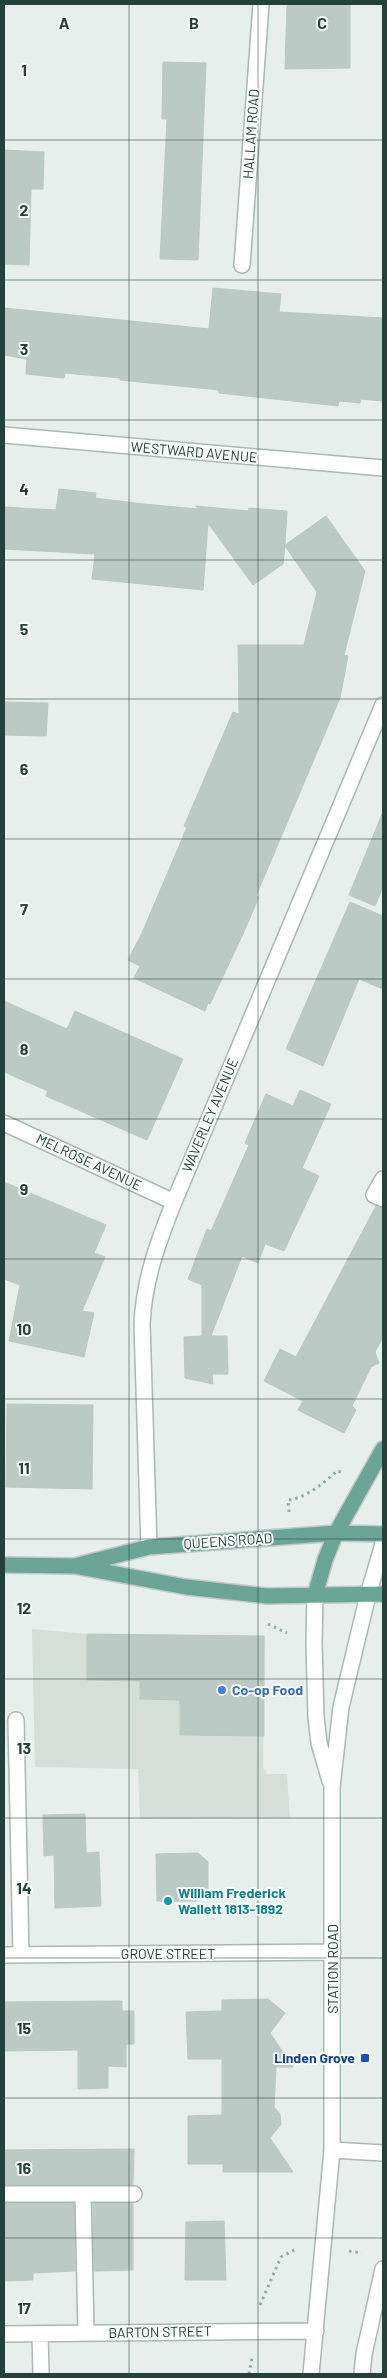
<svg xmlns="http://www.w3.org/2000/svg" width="387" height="2378" font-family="Barlow,sans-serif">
  <rect width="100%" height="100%" fill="#e6efeb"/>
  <!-- built -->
  <path fill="#d4dfda" d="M 32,1629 L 87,1634 L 265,1636 L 263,1767 L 267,1774 L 287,1774 L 290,1818 L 140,1819 L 138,1769 L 35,1767 Z"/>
  <!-- building -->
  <path fill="#bbcac4" stroke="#b8c9c2" d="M 287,4 L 350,4 L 350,68 L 285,69 Z
    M 163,62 L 206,63 L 198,260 L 160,259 L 167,119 L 162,119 Z
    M 4,150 L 44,152 L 43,189 L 31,189 L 29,265 L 4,264 Z
    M 213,288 L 281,294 L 279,312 L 383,318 L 383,401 L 361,399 L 360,403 L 339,401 L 338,406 L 219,393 L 219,390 L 120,380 L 120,378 L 65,373 L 64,378 L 26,374 L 27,359 L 4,355 L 4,308 L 209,329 Z
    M 59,489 L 96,493 L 95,498 L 143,504 L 198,509 L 196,506 L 248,511 L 249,508 L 287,511 L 285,545 L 326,516 L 365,571 L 344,655 L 348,656 L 340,698 L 256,896 L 259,897 L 242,936 L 210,1004 L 208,1003 L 205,1011 L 134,978 L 140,966 L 128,960 L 142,933 L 187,827 L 184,826 L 233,712 L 239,714 L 238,645 L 304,645 L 317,592 L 285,546 L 283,564 L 253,585 L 208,523 L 203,590 L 92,579 L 95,554 L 4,549 L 4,507 L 56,510 Z
    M 4,702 L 48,703 L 46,736 L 4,735 Z
    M 382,814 L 383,887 L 375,906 L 349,895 Z
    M 350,902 L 383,916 L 383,989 L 359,979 L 323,1066 L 286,1049 Z
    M 4,1001 L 67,1029 L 75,1011 L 183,1059 L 147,1140 L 46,1096 L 48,1091 L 4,1072 Z
    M 300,1090 L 331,1104 L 302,1168 L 319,1176 L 284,1251 L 265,1244 L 258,1263 L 242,1256 L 211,1336 L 227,1336 L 228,1374 L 212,1374 L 213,1384 L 185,1378 L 184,1337 L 202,1336 L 202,1285 L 188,1279 L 207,1229 L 211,1231 L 249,1145 L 245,1143 L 266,1094 L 293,1106 Z
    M 4,1182 L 106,1225 L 94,1253 L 105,1257 L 82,1311 L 94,1313 L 84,1357 L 9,1341 L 20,1285 L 4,1279 Z
    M 376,1206 L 383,1208 L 383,1337 L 375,1352 L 379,1363 L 371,1367 L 352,1406 L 356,1410 L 344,1433 L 298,1410 L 303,1401 L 264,1381 L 280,1349 L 296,1357 Z
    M 7,1404 L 93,1405 L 92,1489 L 6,1487 Z
    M 87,1634 L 264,1636 L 264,1736 L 180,1735 L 180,1700 L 140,1699 L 140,1681 L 87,1680 Z
    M 85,1814 L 86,1853 L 99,1852 L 101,1906 L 55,1908 L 54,1855 L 44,1856 L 43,1815 Z
    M 198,1853 L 208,1862 L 208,1893 L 196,1901 L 157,1901 L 156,1854 Z
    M 268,1999 L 285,2013 L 270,2033 L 293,2067 L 276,2067 L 274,2107 L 280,2114 L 281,2124 L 270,2138 L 293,2172 L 223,2172 L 223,2164 L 188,2164 L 188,2116 L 222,2115 L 222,2059 L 188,2059 L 186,2012 L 222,2011 L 222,2000 Z
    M 122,2001 L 122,2011 L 134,2011 L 134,2044 L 126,2044 L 126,2067 L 108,2066 L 108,2088 L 78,2089 L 78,2050 L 4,2051 L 4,2002 Z
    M 134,2149 L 133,2185 L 4,2185 L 4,2150 Z
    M 4,2203 L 74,2203 L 75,2271 L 33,2273 L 33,2280 L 4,2281 Z
    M 93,2203 L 133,2203 L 133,2270 L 94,2271 Z
    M 224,2221 L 226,2280 L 185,2280 L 186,2222 Z"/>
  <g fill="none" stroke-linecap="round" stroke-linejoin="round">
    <!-- minor casing -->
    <g stroke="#a8b8b2" stroke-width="18">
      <path id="minor" d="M 242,265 L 261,4
        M 4,435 L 383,468
        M 4,1123 L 174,1202
        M 383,1179 L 374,1195 L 383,1199
        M 149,1547 L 142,1324 C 144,1280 158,1242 174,1202 L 383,705
        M 315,1595 L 314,1642 L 316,1717 L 319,1743 L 330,1781
        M 16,1720 L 21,1955
        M 4,1955 L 333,1952
        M 332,2150 L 383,2153
        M 4,2194 L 134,2194
        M 83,2194 L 86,2333
        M 4,2334 L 316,2331
        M 40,2334 L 41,2374
        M 311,2374 L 332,2150 L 332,1787 L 341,1707 L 368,1595 L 383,1544
        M 362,2374 L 364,2354 L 383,2269"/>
    </g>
    <!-- major casing -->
    <g stroke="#c2cac8" stroke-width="18">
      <path id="major" d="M 4,1565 L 74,1566 L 186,1587 L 267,1596 L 383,1594
        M 78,1565 L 149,1547 L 336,1533 L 383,1534
        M 315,1595 L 325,1560 L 336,1533 L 383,1449"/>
    </g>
    <!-- path -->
    <path stroke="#86b3a5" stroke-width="3" stroke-dasharray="2.5 4" stroke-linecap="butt" d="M 289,1512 L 288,1500 C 306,1498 324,1483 337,1471 L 341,1472
      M 268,1624 L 287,1633
      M 349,2251 L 362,2253
      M 260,2305 L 281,2257 L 296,2249
      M 249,2374 L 252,2358"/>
    <!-- minor -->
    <use href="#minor" stroke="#fff" stroke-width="15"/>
    <!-- major -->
    <use href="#major" stroke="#6aa596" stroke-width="15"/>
  </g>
  <!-- grid -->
  <path fill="none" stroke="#24423a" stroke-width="1" stroke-opacity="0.55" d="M 129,4 L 129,2374M 258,4 L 258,2374M 4,140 L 383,140M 4,280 L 383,280M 4,420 L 383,420M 4,560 L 383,560M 4,699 L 383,699M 4,839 L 383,839M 4,979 L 383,979M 4,1119 L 383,1119M 4,1259 L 383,1259M 4,1399 L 383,1399M 4,1539 L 383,1539M 4,1679 L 383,1679M 4,1818 L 383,1818M 4,1958 L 383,1958M 4,2098 L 383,2098M 4,2238 L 383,2238"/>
  <!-- markers -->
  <circle fill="#3f7fe0" stroke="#f7fbf9" stroke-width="2" cx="222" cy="1690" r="5"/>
  <circle fill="#0f9aa8" stroke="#f7fbf9" stroke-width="2" cx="168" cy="1901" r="5"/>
  <rect fill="#1a4fb4" stroke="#f7fbf9" stroke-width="2" x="360" y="2053" width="10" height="10" rx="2.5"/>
  <g text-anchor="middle" stroke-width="4" stroke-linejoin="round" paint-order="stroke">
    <!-- street labels -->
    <g font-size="14" fill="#24423a" stroke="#f7fbf9">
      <text transform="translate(251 134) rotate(-86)" y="5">HALLAM ROAD</text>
      <text transform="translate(194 452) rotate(5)" y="5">WESTWARD AVENUE</text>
      <text transform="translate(210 1115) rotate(-67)" y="5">WAVERLEY AVENUE</text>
      <text transform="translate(89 1162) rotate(25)" y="5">MELROSE AVENUE</text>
      <text transform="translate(228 1541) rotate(-4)" y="5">QUEENS ROAD</text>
      <text x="168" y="1959">GROVE STREET</text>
      <text transform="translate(333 1969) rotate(-90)" y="5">STATION ROAD</text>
      <text transform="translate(160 2332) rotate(-1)" y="5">BARTON STREET</text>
    </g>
    <!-- shop labels -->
    <g font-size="14" font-weight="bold" fill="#366cbe" stroke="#f7fbf9" text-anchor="start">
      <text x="232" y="1695">Co-op Food</text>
    </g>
    <!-- culture labels -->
    <g font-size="14" font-weight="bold" fill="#0d838f" stroke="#f7fbf9" text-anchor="start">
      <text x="178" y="1898">William Frederick<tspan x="178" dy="16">Wallett 1813-1892</tspan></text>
    </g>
    <!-- transit labels -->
    <g font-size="14" font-weight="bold" fill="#164399" stroke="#f7fbf9" text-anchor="end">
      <text x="355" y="2063">Linden Grove</text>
    </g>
  </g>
  <g font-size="16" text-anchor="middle" font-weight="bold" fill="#24423a" stroke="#f7fbf9" stroke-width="4" stroke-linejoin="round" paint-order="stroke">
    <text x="64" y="29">A</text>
    <text x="194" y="29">B</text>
    <text x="322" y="29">C</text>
    <text x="24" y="76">1</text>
    <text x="24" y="216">2</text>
    <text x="24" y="355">3</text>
    <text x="24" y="495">4</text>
    <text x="24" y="635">5</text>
    <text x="24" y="775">6</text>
    <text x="24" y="915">7</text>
    <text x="24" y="1055">8</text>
    <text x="24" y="1195">9</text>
    <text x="24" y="1335">10</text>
    <text x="24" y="1474">11</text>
    <text x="24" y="1614">12</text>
    <text x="24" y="1754">13</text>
    <text x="24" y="1894">14</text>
    <text x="24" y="2034">15</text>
    <text x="24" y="2174">16</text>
    <text x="24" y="2314">17</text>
  </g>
  <!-- border -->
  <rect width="387" height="2378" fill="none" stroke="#24423a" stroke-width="10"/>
</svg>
